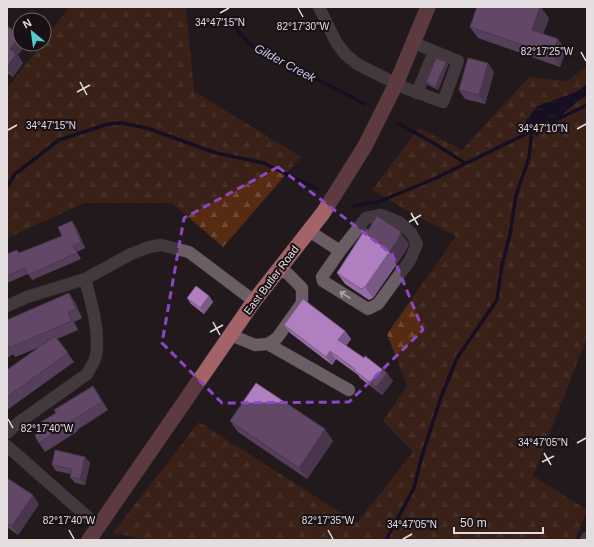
<svg xmlns="http://www.w3.org/2000/svg" width="594" height="547" font-family="Helvetica,sans-serif">
  <defs>
    <pattern id="forest-firs" width="22" height="20" patternUnits="userSpaceOnUse"><rect width="22" height="20" fill="#562b12"/><path d="M5 1l3.5 6h-7zM16 11l3.5 6h-7z" fill="#6e4934"/></pattern>
    <pattern id="water-ripples" width="26" height="14" patternUnits="userSpaceOnUse"><rect width="26" height="14" fill="#080026"/><path d="M2 4q2-2 4 0t4 0M15 11q2-2 4 0t4 0" fill="none" stroke="#2c2545"/></pattern>
  </defs>
  <rect width="100%" height="100%" fill="#22191d"/>
  <!-- forest -->
  <path fill="url(#forest-firs)" d="M 69,7 L 186,7 L 194,91 L 301,157 L 223,247 L 172,203 L 84,203 L 7,238 L 7,89 L 41,44 L 44,44 L 44,40 Z
    M 587,66 L 587,337 L 533,476 L 587,510 L 575,540 L 149,540 L 113,533 L 199,422 L 357,523 L 413,452 L 383,421 L 407,385 L 387,334 L 456,236 L 418,217 L 372,190 L 419,128 L 462,150 L 529,77 L 567,81 Z"/>
  <!-- water -->
  <path fill="url(#water-ripples)" d="M 587,84 L 587,96 L 581,99 L 536,136 L 526,121 L 537,106 L 576,92 Z"/>
  <g fill="none" stroke-linecap="round" stroke-linejoin="round">
    <!-- stream -->
    <path stroke="#080026" stroke-width="3.5" d="M 218,7 L 224,16 L 252,46 L 365,104
      M 552,122 L 587,105
      M 398,123 L 435,144 L 465,163
      M 7,187 L 15,174 L 59,140 L 108,124 L 122,123 L 147,128 L 216,153 L 264,163 L 317,189
      M 353,206 L 378,202 L 434,179 L 534,130
      M 386,540 L 414,488 L 421,459 L 441,397 L 457,358 L 497,300 L 502,265 L 510,235 L 516,195 L 529,158 L 532,131"/>
    <!-- minor casing -->
    <g stroke="#3b3437" stroke-width="13">
      <path id="minor" d="M 319,7 L 336,42 L 345,54 L 357,64 L 405,88 L 443,102 L 458,61 L 414,43
        M 417,93 L 434,52
        M 309,231 L 340,251 L 366,218 L 381,215 L 399,222 L 411,233 L 417,244 L 410,260 L 378,304 L 368,309 L 323,281 L 322,277 L 340,251
        M 7,306 L 27,297 L 85,279 L 131,254 L 149,247 L 161,245 L 189,252 L 254,301
        M 231,335 L 255,345 L 268,344 L 277,338 L 302,303 L 302,288 L 288,274 L 279,269
        M 268,344 L 349,390
        M 7,433 L 18,423 L 87,374 C 90,368 95,362 96,355 C 100,330 91,302 85,279
        M 7,446 L 98,526
        M 586,540 L 587,538"/>
    </g>
    <!-- major casing -->
    <g stroke="#3b3437" stroke-width="16">
      <path id="major" d="M 89,540 L 254,301 L 323,213 L 345,178 L 365,146 L 396,84 L 428,7"/>
    </g>
    <!-- minor -->
    <use href="#minor" stroke="#6a5e64" stroke-width="12"/>
    <!-- major -->
    <use href="#major" stroke="#a46368" stroke-width="15"/>
  </g>
  <!-- wall -->
  <path fill="#966da4" d="M 549,18 L 543,34 L 566,50 L 560,67 L 478,38 L 470,27 Z
    M 7,26 L 20,44 L 26,44 L 18,55 L 23,63 L 13,77 L 7,73 Z
    M 446,62 L 448,65 L 438,90 L 428,85 L 426,82 Z
    M 494,72 L 485,104 L 465,99 L 459,90 Z
    M 76,227 L 85,248 L 77,252 L 81,259 L 32,280 L 28,274 L 7,283 L 7,254 L 17,250 L 19,253 L 62,236 Z
    M 368,230 L 407,241 L 409,244 L 405,252 L 373,298 L 369,300 L 345,284 L 337,273 Z
    M 209,296 L 213,302 L 204,314 L 191,304 L 187,298 Z
    M 75,302 L 82,318 L 74,322 L 78,330 L 57,339 L 74,362 L 7,410 L 7,370 L 40,347 L 15,357 L 13,354 L 7,358 L 7,320 Z
    M 284,325 L 345,331 L 351,339 L 346,346 L 393,381 L 382,395 L 360,378 L 358,375 L 336,359 L 332,365 L 290,333 Z
    M 93,386 L 108,410 L 77,430 L 78,431 L 45,452 L 39,443 L 43,424 L 41,422 L 56,413 Z
    M 230,421 L 333,441 L 307,479 L 238,432 Z
    M 85,457 L 90,463 L 85,485 L 75,483 L 70,477 L 71,474 L 56,471 L 52,465 Z
    M 7,479 L 39,504 L 18,535 L 7,527 Z"/>
  <!-- shaded-wall -->
  <path fill="#7a5986" d="M 540,7 L 541,7 L 549,18 L 540,42 L 532,30 Z
    M 20,35 L 20,44 L 26,44 L 18,55 L 23,63 L 13,77 L 7,68 L 10,49 Z
    M 558,39 L 566,50 L 560,67 L 552,55 Z
    M 446,62 L 448,65 L 438,90 L 435,87 Z
    M 488,63 L 494,72 L 485,104 L 479,95 Z
    M 72,221 L 76,227 L 85,248 L 81,242 Z
    M 399,230 L 409,244 L 405,252 L 373,298 L 365,287 Z
    M 69,293 L 75,302 L 82,318 L 76,309 Z
    M 209,296 L 213,302 L 204,314 L 200,308 Z
    M 68,313 L 74,322 L 78,330 L 72,321 Z
    M 345,331 L 351,339 L 344,348 L 338,340 Z
    M 330,351 L 336,359 L 332,365 L 326,357 Z
    M 387,373 L 393,381 L 382,395 L 376,387 Z
    M 93,386 L 99,395 L 108,410 L 102,402 Z
    M 325,429 L 333,441 L 307,479 L 299,468 Z
    M 85,457 L 90,463 L 85,485 L 80,479 Z
    M 33,495 L 39,504 L 18,535 L 12,526 Z"/>
  <!-- building -->
  <path fill="#af7fbf" stroke="#7a5986" d="M 477,7 L 540,7 L 532,30 L 558,39 L 552,55 L 470,27 Z
    M 7,26 L 20,35 L 10,49 L 16,54 L 7,67 Z
    M 436,58 L 446,62 L 435,87 L 426,82 Z
    M 468,58 L 488,63 L 479,95 L 459,90 Z
    M 377,216 L 399,230 L 401,233 L 397,241 L 365,287 L 361,289 L 337,273 L 366,228 L 368,230 Z
    M 72,221 L 81,242 L 73,246 L 77,253 L 28,275 L 25,268 L 7,276 L 7,254 L 17,250 L 19,253 L 62,236 L 58,227 Z
    M 196,286 L 209,296 L 200,308 L 187,298 Z
    M 69,293 L 76,309 L 68,313 L 72,321 L 9,348 L 8,345 L 7,346 L 7,320 Z
    M 303,299 L 345,331 L 338,340 L 364,358 L 365,356 L 387,373 L 376,387 L 354,370 L 355,369 L 330,351 L 326,357 L 284,325 Z
    M 55,336 L 68,353 L 7,397 L 7,370 Z
    M 256,383 L 325,429 L 299,468 L 230,421 Z
    M 93,386 L 102,402 L 71,421 L 72,423 L 39,443 L 35,436 L 43,424 L 41,422 L 56,413 L 54,410 Z
    M 55,450 L 85,457 L 80,479 L 70,477 L 72,469 L 52,465 Z
    M 7,478 L 33,495 L 12,526 L 7,523 Z"/>
  <!-- one-way arrows -->
  <defs><path id="oneway-shaft" d="M-6 0H5M1.5-3L5.5 0L1.5 3" fill="none" stroke-width="1.6" stroke-linecap="round" stroke-linejoin="round"/></defs>
  <use stroke="#b4abaf" href="#oneway-shaft" transform="translate(345 295) rotate(-148)"/>
  <!-- marked area -->
  <path d="M0 0H594V547H0ZM 278,167 L 392,254 L 423,330 L 349,402 L 222,403 L 162,343 L 184,218 Z" fill="#22191d" fill-opacity=".55" fill-rule="evenodd"/>
  <path fill="none" stroke="#8b47c4" stroke-width="3" stroke-dasharray="8 5" stroke-linejoin="round" d="M 278,167 L 392,254 L 423,330 L 349,402 L 222,403 L 162,343 L 184,218 Z"/>
  <!-- ticks -->
  <path fill="none" stroke="#e5dee1" stroke-width="1.5" d="M 298,8 L 303,17M 220,13 L 229,8M 581,52 L 586,61M 80,82 L 87,95M 77,92 L 90,85M 577,129 L 586,124M 8,130 L 17,125M 411,213 L 418,225M 409,222 L 421,215M 213,322 L 220,335M 210,332 L 223,325M 8,419 L 13,428M 577,443 L 586,438M 544,453 L 551,465M 542,462 L 554,456M 69,530 L 74,539M 328,530 L 333,539M 403,539 L 412,534"/>
  <g text-anchor="middle" stroke-width="4" stroke-linejoin="round" paint-order="stroke">
    <!-- street labels -->
    <g font-size="11" fill="#e5dee1" stroke="#181014">
      <text transform="translate(271 280) rotate(-53)" y="4">East Butler Road</text>
    </g>
    <!-- water labels -->
    <g font-size="12" font-style="italic" fill="#cac9f0" stroke="#181014">
      <text transform="translate(285 63) rotate(28)" y="4">Gilder Creek</text>
    </g>
  </g>
  <g font-size="10" text-anchor="middle" fill="#e5dee1" stroke="#181014" stroke-width="4" stroke-linejoin="round" paint-order="stroke">
    <text x="220" y="26">34°47'15"N</text>
    <text x="303" y="30">82°17'30"W</text>
    <text x="547" y="55">82°17'25"W</text>
    <text x="51" y="129">34°47'15"N</text>
    <text x="543" y="132">34°47'10"N</text>
    <text x="47" y="432">82°17'40"W</text>
    <text x="543" y="446">34°47'05"N</text>
    <text x="69" y="524">82°17'40"W</text>
    <text x="328" y="524">82°17'35"W</text>
    <text x="412" y="528">34°47'05"N</text>
  </g>
  <!-- border -->
  <rect width="594" height="547" fill="none" stroke="#e5dee1" stroke-width="16"/>
  <!-- north arrow -->
  <g transform="translate(32 32) rotate(331)"><circle r="19" fill="#181014" stroke="#6a6266"/>
  <path d="M0-3L7 15L0 10L-7 15Z" fill="#52cdce"/>
  <text y="-6" font-size="11" font-weight="bold" text-anchor="middle" fill="#e5dee1">N</text>
  </g>
  <!-- scale -->
  <path d="M454 527v6h89v-6" fill="none" stroke="#e5dee1" stroke-width="2"/>
  <text x="460" y="527" font-size="12" fill="#e5dee1" stroke="#181014" stroke-width="3" paint-order="stroke">50 m</text>
</svg>
